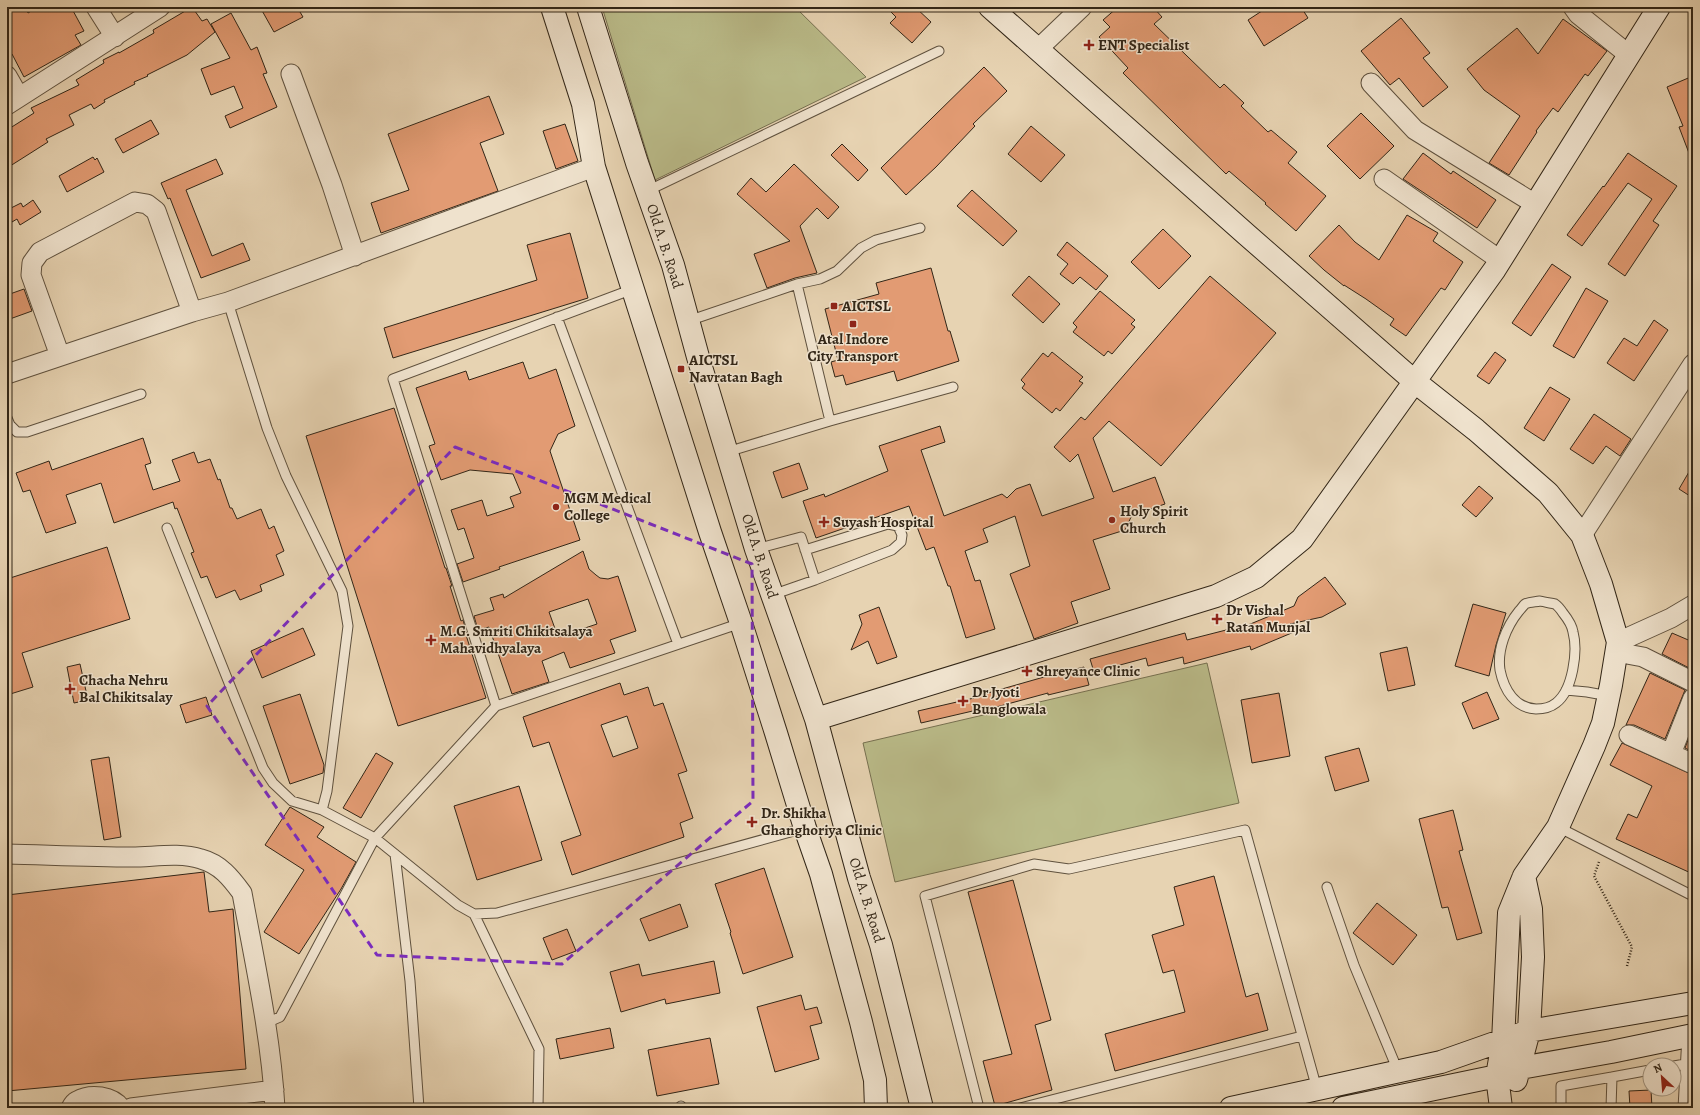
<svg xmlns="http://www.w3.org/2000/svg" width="1700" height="1115" font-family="Alegreya,serif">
  <rect width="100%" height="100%" fill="#e7d3b2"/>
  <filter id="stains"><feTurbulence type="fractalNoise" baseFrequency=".005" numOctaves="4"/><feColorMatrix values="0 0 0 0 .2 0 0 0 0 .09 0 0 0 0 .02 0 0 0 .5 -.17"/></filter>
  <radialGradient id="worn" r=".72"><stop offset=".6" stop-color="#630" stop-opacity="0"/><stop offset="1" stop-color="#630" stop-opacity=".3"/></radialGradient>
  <!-- green -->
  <path fill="#babb89" stroke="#767050" d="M 602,7 L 795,7 L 866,77 L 655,180 Z
    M 1207,663 L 1239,803 L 895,882 L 863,743 Z"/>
  <!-- building -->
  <path fill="#e29b73" stroke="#322617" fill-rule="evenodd" d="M 7,7 L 25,7 L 28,13 L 38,7 L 71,7 L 84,31 L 75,35 L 81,45 L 24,77 L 12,54 L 7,57 Z
    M 192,7 L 202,21 L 207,19 L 215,32 L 187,55 L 147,75 L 148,76 L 134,82 L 135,84 L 104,100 L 105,102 L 94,109 L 91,104 L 69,115 L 74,125 L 46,139 L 48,142 L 7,168 L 7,130 L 34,113 L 31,108 L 79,85 L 76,80 L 104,63 L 103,60 L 119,52 L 119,53 L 154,33 L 153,30 Z
    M 260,7 L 297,7 L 303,17 L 274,32 Z
    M 886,7 L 915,7 L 931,22 L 912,43 L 890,23 L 896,17 Z
    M 1118,7 L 1153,7 L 1162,17 L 1154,24 L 1220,88 L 1224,84 L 1244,103 L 1241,106 L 1268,132 L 1271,130 L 1297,152 L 1288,163 L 1326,196 L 1296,231 L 1265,204 L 1266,203 L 1229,171 L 1226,174 L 1123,73 L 1128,68 L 1099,37 L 1110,27 L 1103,20 Z
    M 1268,7 L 1301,7 L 1308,18 L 1264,46 L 1248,20 Z
    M 231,13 L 251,50 L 257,47 L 267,73 L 263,74 L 277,107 L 230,128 L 225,116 L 243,108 L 234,86 L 211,95 L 201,69 L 230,58 L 211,24 Z
    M 1401,18 L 1430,53 L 1423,58 L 1448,87 L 1423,107 L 1399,78 L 1390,85 L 1361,51 Z
    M 1563,19 L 1607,51 L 1588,76 L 1585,74 L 1558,112 L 1553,108 L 1536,131 L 1537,132 L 1509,175 L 1489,163 L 1520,116 L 1484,90 L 1467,69 L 1517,28 L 1538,54 Z
    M 984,67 L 1007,91 L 973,124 L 975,126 L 936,167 L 906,195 L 881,168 Z
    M 1693,76 L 1693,161 L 1692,161 L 1679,127 L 1683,126 L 1667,87 Z
    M 489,96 L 504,134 L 480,143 L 498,191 L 381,233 L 371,203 L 409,190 L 388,134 Z
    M 1361,113 L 1394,146 L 1360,179 L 1327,146 Z
    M 151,120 L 159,134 L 123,153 L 115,139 Z
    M 565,124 L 578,161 L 556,169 L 543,131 Z
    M 1031,126 L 1065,155 L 1041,182 L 1008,154 Z
    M 842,144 L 868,170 L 858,181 L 831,155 Z
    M 1423,153 L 1451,174 L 1453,171 L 1496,200 L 1477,228 L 1403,179 Z
    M 1628,153 L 1677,186 L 1653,221 L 1659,225 L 1625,276 L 1608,264 L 1652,199 L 1628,183 L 1582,246 L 1567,235 L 1603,186 L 1604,187 Z
    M 93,157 L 95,160 L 97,158 L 104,172 L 67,192 L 59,176 Z
    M 216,159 L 223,174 L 186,190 L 212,256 L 243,243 L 250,260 L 201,278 L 170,198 L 168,199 L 161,183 Z
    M 794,164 L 839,207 L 828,219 L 817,208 L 800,226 L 817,273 L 795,278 L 767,288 L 754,254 L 790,241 L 737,194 L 751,178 L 766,192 Z
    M 972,190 L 1017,231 L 1003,246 L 957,206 Z
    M 33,200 L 41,212 L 20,225 L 17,219 L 12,222 L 7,210 L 21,203 L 23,207 Z
    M 1407,215 L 1438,233 L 1433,241 L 1463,262 L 1445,290 L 1441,288 L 1406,336 L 1390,325 L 1394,319 L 1366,299 L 1344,285 L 1344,286 L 1324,270 L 1309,256 L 1339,225 L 1355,242 L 1379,260 Z
    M 1163,229 L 1191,256 L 1159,289 L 1131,262 Z
    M 570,233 L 588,298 L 393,358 L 384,328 L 537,280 L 527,245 Z
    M 1067,242 L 1108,276 L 1096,290 L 1080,277 L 1073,284 L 1060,274 L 1068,264 L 1057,255 Z
    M 1552,264 L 1571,277 L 1531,336 L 1512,323 Z
    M 931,268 L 948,331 L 950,331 L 959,361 L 897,381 L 894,371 L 846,385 L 843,375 L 835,377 L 831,362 L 838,360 L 825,309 L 879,294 L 876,283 Z
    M 1029,276 L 1060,304 L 1043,323 L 1012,295 Z
    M 1210,276 L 1276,333 L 1161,466 L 1109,421 L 1093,438 L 1113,492 L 1155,477 L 1165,504 L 1132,515 L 1125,530 L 1093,540 L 1110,589 L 1071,602 L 1078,623 L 1034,639 L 1010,574 L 1030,566 L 1015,516 L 983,529 L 988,542 L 965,551 L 975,581 L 980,580 L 995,629 L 966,638 L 950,586 L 948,586 L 934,547 L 926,550 L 909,506 L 816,538 L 803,501 L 824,494 L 825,497 L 888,471 L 879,446 L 940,426 L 945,442 L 921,450 L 944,516 L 1002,494 L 1007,498 L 1016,489 L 1030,484 L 1042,516 L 1094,498 L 1078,454 L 1070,462 L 1054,447 L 1081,417 L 1085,420 Z
    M 1586,288 L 1608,301 L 1574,358 L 1553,346 Z
    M 24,289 L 32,311 L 7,320 L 7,295 Z
    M 1100,291 L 1135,320 L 1131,324 L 1135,327 L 1112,354 L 1108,351 L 1104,356 L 1073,332 L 1077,327 L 1073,323 Z
    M 1654,320 L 1668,330 L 1634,381 L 1607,363 L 1624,338 L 1637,346 Z
    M 1052,352 L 1083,377 L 1079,381 L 1083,383 L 1060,411 L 1056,408 L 1052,413 L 1022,388 L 1025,384 L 1021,380 L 1043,353 L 1048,357 Z
    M 1495,352 L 1506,360 L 1489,384 L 1477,376 Z
    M 523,362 L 529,379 L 556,369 L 575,426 L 558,434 L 550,451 L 580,540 L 499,567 L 500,569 L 463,582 L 457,564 L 474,558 L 464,528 L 458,530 L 451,510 L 482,500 L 487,516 L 514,507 L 510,497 L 521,493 L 513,474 L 470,470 L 441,480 L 429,446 L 435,444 L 416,388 L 466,371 L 469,380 Z
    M 1550,387 L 1570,399 L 1544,441 L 1524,428 Z
    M 394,408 L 445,568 L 446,568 L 452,586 L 450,586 L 461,621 L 463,620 L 467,634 L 466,635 L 486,698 L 398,726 L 306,436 Z
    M 1594,414 L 1631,439 L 1620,456 L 1606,446 L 1593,464 L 1570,449 Z
    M 143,438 L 151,463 L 145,465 L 153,490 L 180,481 L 172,460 L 194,452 L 198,463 L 210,459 L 218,480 L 220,479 L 230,508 L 232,508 L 237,519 L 261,509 L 269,529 L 274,526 L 284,551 L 276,555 L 284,575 L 260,585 L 262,591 L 240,600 L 235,590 L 216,598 L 207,576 L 201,578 L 191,553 L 194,552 L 177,508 L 175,509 L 173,502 L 114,523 L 101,483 L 66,495 L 76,523 L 46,533 L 30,490 L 23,492 L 16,473 L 49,461 L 52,470 Z
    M 799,463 L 808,489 L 782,498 L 773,472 Z
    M 1693,465 L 1693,498 L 1679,489 Z
    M 1479,486 L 1493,498 L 1476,517 L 1462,505 Z
    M 107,547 L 130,619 L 22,653 L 33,687 L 7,695 L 7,579 Z
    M 583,551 L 589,569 L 596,575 L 600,578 L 608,579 L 618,576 L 636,631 L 610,640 L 615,653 L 570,668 L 564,652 L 542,661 L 549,682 L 512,694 L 489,627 L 478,630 L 474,616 L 494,610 L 490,598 L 503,594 L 504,598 ZM 588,599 L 597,624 L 558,637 L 549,612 Z
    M 1325,577 L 1346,604 L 1322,617 L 1290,624 L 1294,632 L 1251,650 L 1250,646 L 1184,664 L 1183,657 L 1148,666 L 1146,658 L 1094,672 L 1090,659 L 1185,633 L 1187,640 L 1230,629 L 1231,632 L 1294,606 L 1298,597 Z
    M 1473,604 L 1506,613 L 1496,645 L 1489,676 L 1455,666 Z
    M 879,607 L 897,657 L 877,664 L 868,641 L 851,650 L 862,624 L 859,615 Z
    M 303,628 L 315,655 L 262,678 L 251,651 Z
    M 1672,633 L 1693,642 L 1693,670 L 1662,654 Z
    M 1407,647 L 1415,685 L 1388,691 L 1380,653 Z
    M 80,664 L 88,700 L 74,703 L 67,667 Z
    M 1084,667 L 1089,685 L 1048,695 L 1048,693 L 978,712 L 977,710 L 921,723 L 918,711 L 974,698 L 974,697 L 1044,677 Z
    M 1650,673 L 1685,690 L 1665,739 L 1634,725 L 1626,725 Z
    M 620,683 L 624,695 L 648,687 L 654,706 L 663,703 L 687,771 L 678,774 L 693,818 L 680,823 L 684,837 L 572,875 L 561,842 L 581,835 L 549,742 L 533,747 L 523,717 ZM 627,716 L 638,748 L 613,757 L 601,725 Z
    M 1487,692 L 1499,719 L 1473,729 L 1462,703 Z
    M 1279,693 L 1290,756 L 1252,763 L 1241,700 Z
    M 300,694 L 324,765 L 323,773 L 290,784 L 263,706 Z
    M 206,697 L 212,715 L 186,723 L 180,705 Z
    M 1691,732 L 1693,733 L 1693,752 L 1685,748 Z
    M 1622,743 L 1693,775 L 1693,874 L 1616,839 L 1628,814 L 1637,818 L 1652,786 L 1610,765 Z
    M 1359,748 L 1369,781 L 1335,791 L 1325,757 Z
    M 376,753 L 393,763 L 361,818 L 343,808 Z
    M 109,757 L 121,837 L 104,840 L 91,760 Z
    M 519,786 L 542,860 L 477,880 L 454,806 Z
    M 290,807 L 324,827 L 317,837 L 356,862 L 341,889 L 299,954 L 264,932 L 304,870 L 265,845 Z
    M 1453,810 L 1463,850 L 1459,851 L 1482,933 L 1457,940 L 1448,907 L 1442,908 L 1419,819 Z
    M 764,868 L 793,957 L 743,974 L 730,933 L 731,932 L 715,884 Z
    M 204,872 L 209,912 L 233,909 L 246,1069 L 7,1091 L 7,895 Z
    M 1214,876 L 1246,997 L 1258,993 L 1268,1030 L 1115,1071 L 1105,1034 L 1185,1012 L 1174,970 L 1163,973 L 1152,935 L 1184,925 L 1174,887 Z
    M 1013,880 L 1051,1020 L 1035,1025 L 1052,1090 L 995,1106 L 983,1061 L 1012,1054 L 968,892 Z
    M 1377,903 L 1417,935 L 1393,965 L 1353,933 Z
    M 680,904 L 688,927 L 649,941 L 640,919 Z
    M 567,929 L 576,951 L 552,960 L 543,938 Z
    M 714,961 L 720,993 L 666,1004 L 665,999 L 621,1012 L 610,972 L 639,964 L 642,976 Z
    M 801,995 L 805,1010 L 817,1007 L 822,1023 L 810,1026 L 819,1059 L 775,1072 L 757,1007 Z
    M 610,1028 L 614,1048 L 560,1059 L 556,1039 Z
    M 710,1038 L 719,1084 L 657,1096 L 648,1050 Z
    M 1651,1090 L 1652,1108 L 1630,1108 L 1629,1091 Z"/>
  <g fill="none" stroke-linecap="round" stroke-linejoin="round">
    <!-- lane casing -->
    <g stroke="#5f513e" stroke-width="11">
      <path id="lane" d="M 647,191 L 939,51
        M 797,284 L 820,279 L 837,271 L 861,248 L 876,240 L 920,228
        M 228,302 L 267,428 L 286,476 L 342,591 L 348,626 L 327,791 L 322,810 L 375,838 L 458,905 L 474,914 L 497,913 L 805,828
        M 557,317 L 678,644
        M 688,321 L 797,284 L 830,421 L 727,452
        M 7,418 L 10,425 L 17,432 L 27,432 L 141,394
        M 830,421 L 953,387
        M 167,528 L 263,768 L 273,783 L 292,801 L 322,810
        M 756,549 L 801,537 L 815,580 L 772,595
        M 805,550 L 888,524 L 898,526 L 902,535 L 901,542 L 892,550 L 815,580
        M 1540,601 C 1544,602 1550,603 1555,604 C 1558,606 1561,610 1563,613 C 1567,618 1572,625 1573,632 C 1578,651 1573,690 1556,703 C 1551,707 1543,709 1536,709 C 1515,708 1504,690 1500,670 C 1497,650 1506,627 1519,611 C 1521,609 1523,606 1525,604 C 1529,602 1535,602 1540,601 Z
        M 1566,690 L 1587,692 L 1609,696
        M 496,706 L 741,623
        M 1558,827 L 1693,896
        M 395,854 L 410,981 L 419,1108
        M 1327,887 L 1354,965 L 1398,1071
        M 474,914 L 539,1049 L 538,1108
        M 266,1023 L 280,1017 L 375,838 L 496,706 L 393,379 L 633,289
        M 1674,1066 L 1685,1064
        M 679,1108 L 681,1106
        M 979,1108 L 925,896 L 1034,864 L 1069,869 L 1245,830 L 1317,1089
        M 1020,1108 L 1302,1036
        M 1561,1108 L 1561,1086 L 1612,1077
        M 1611,1108 L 1612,1077 L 1650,1070
        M 1683,1108 L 1687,1036"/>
    </g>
    <!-- street casing -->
    <g stroke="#5f513e" stroke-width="21">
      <path id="street" d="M 96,7 L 115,37
        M 1573,7 L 1578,14 L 1629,55
        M 1038,49 L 1082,7
        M 291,74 L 332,185 L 355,256
        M 7,76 L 19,97
        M 1371,83 L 1415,130 L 1535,204
        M 7,105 L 160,7
        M 1384,179 L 1500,260
        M 60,356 L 31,275 L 32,263 L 40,252 L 135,202 L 147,204 L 156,211 L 192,312
        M 7,374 L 192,312 L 228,302 L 594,167
        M 1582,535 L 1693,364
        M 1618,642 L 1671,618 L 1693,605
        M 1616,652 L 1643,657 L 1693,682
        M 1629,735 L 1693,764
        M 1671,754 L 1693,698
        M 7,854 C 49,855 90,857 132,857 C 154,857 179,852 201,859 C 220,864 231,878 242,893 C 255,964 271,1036 275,1108
        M 71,1108 C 72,1106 75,1102 77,1101 C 91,1093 112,1096 121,1108
        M 131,1108 L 274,1090"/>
    </g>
    <!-- secondary casing -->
    <g stroke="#322617" stroke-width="24">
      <path id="secondary" d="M 552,7 L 583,104 L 594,167 L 710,532 L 741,623 L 776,733 L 805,828 L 821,874 L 861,1022 L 875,1080 L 876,1108
        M 588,7 L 637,163 L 673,265 L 698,357 L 756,549 L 816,719 L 859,878 L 881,945 L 922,1108
        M 990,7 L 1247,235 L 1414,381 L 1476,430 L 1548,493 L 1582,535 L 1601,584 L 1618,642 L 1611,685 L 1603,723 L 1594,746 L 1558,827 L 1524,876 L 1509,913 L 1503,1042 L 1497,1076 L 1501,1108
        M 816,719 L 1216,596 L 1256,577 L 1302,539 L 1495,269 L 1659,7
        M 1516,1080 L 1529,1031 L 1533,957 L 1531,909 L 1524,876
        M 1231,1108 L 1441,1062 L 1529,1031 L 1693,1003
        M 1343,1108 L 1497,1076 L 1520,1068 L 1611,1052 L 1693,1035"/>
    </g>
    <!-- path -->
    <path stroke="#322617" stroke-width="2.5" stroke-dasharray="1 2" stroke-linecap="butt" d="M 1599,862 L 1594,876 L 1632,947 L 1627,966"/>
    <!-- lane -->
    <use href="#lane" stroke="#efe2cd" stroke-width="9"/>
    <!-- street -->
    <use href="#street" stroke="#efe2cd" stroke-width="19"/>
    <!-- secondary -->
    <use href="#secondary" stroke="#efe2cd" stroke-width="22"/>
  </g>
  <!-- marked area -->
  <path fill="none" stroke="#7b2cbf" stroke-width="3" stroke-dasharray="8 5" stroke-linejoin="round" d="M 455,447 L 752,564 L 753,801 L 562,964 L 377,955 L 207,706 Z"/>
  <!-- markers -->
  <g fill="#8f2418" stroke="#efe2cd" stroke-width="1.5">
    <path d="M1087 39h4v4h4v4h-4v4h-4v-4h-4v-4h4z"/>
    <rect x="830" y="302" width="8" height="8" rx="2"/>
    <rect x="849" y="320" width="8" height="8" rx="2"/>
    <rect x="677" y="365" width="8" height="8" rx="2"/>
    <circle cx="556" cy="507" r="4"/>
    <circle cx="1112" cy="520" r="4"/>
    <path d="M822 516h4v4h4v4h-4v4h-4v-4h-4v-4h4z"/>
    <path d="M1215 613h4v4h4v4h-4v4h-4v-4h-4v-4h4z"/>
    <path d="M429 634h4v4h4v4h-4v4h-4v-4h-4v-4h4z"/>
    <path d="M1025 665h4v4h4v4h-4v4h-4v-4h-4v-4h4z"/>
    <path d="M68 683h4v4h4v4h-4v4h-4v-4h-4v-4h4z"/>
    <path d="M961 695h4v4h4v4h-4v4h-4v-4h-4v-4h4z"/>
    <path d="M750 816h4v4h4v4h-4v4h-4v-4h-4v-4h4z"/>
  </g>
  <g text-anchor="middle" stroke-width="3" stroke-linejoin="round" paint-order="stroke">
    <!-- poi labels -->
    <g font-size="15" font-weight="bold" fill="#322617" stroke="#efe2cd" text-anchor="start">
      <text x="1098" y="50">ENT Specialist</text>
      <text x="842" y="311">AICTSL</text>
      <text x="853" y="344" text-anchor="middle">Atal Indore<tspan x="853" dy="17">City Transport</tspan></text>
      <text x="689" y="365">AICTSL<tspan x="689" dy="17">Navratan Bagh</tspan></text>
      <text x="564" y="503">MGM Medical<tspan x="564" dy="17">College</tspan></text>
      <text x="1120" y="516">Holy Spirit<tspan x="1120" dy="17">Church</tspan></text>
      <text x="833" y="527">Suyash Hospital</text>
      <text x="1226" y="615">Dr Vishal<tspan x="1226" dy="17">Ratan Munjal</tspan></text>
      <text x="440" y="636">M.G. Smriti Chikitsalaya<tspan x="440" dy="17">Mahavidhyalaya</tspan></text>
      <text x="1036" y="676">Shreyance Clinic</text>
      <text x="79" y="685">Chacha Nehru<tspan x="79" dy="17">Bal Chikitsalay</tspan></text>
      <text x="972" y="697">Dr Jyoti<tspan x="972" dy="17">Bunglowala</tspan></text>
      <text x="761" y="818">Dr. Shikha<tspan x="761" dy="17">Ghanghoriya Clinic</tspan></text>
    </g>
    <!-- street labels -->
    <g font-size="15" fill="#322617" stroke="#efe2cd">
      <text transform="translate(665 246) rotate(72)" y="5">Old A. B. Road</text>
      <text transform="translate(760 556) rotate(72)" y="5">Old A. B. Road</text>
      <text transform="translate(867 900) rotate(73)" y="5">Old A. B. Road</text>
    </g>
  </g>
  <!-- margin -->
  <rect width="1700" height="1115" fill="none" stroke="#e7d3b2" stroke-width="24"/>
  <rect x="8" y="8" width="1684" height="1099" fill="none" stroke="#322617" stroke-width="2"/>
  <rect x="12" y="12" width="1676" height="1091" fill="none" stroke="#322617"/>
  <!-- north arrow -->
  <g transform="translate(1662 1077) rotate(334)"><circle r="19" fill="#efe2cd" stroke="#a39784"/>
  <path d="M0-3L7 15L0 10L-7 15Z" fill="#8f2418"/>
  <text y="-6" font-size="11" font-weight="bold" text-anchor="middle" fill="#322617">N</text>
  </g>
  <rect width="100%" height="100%" filter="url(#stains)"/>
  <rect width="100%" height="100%" fill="url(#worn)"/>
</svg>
